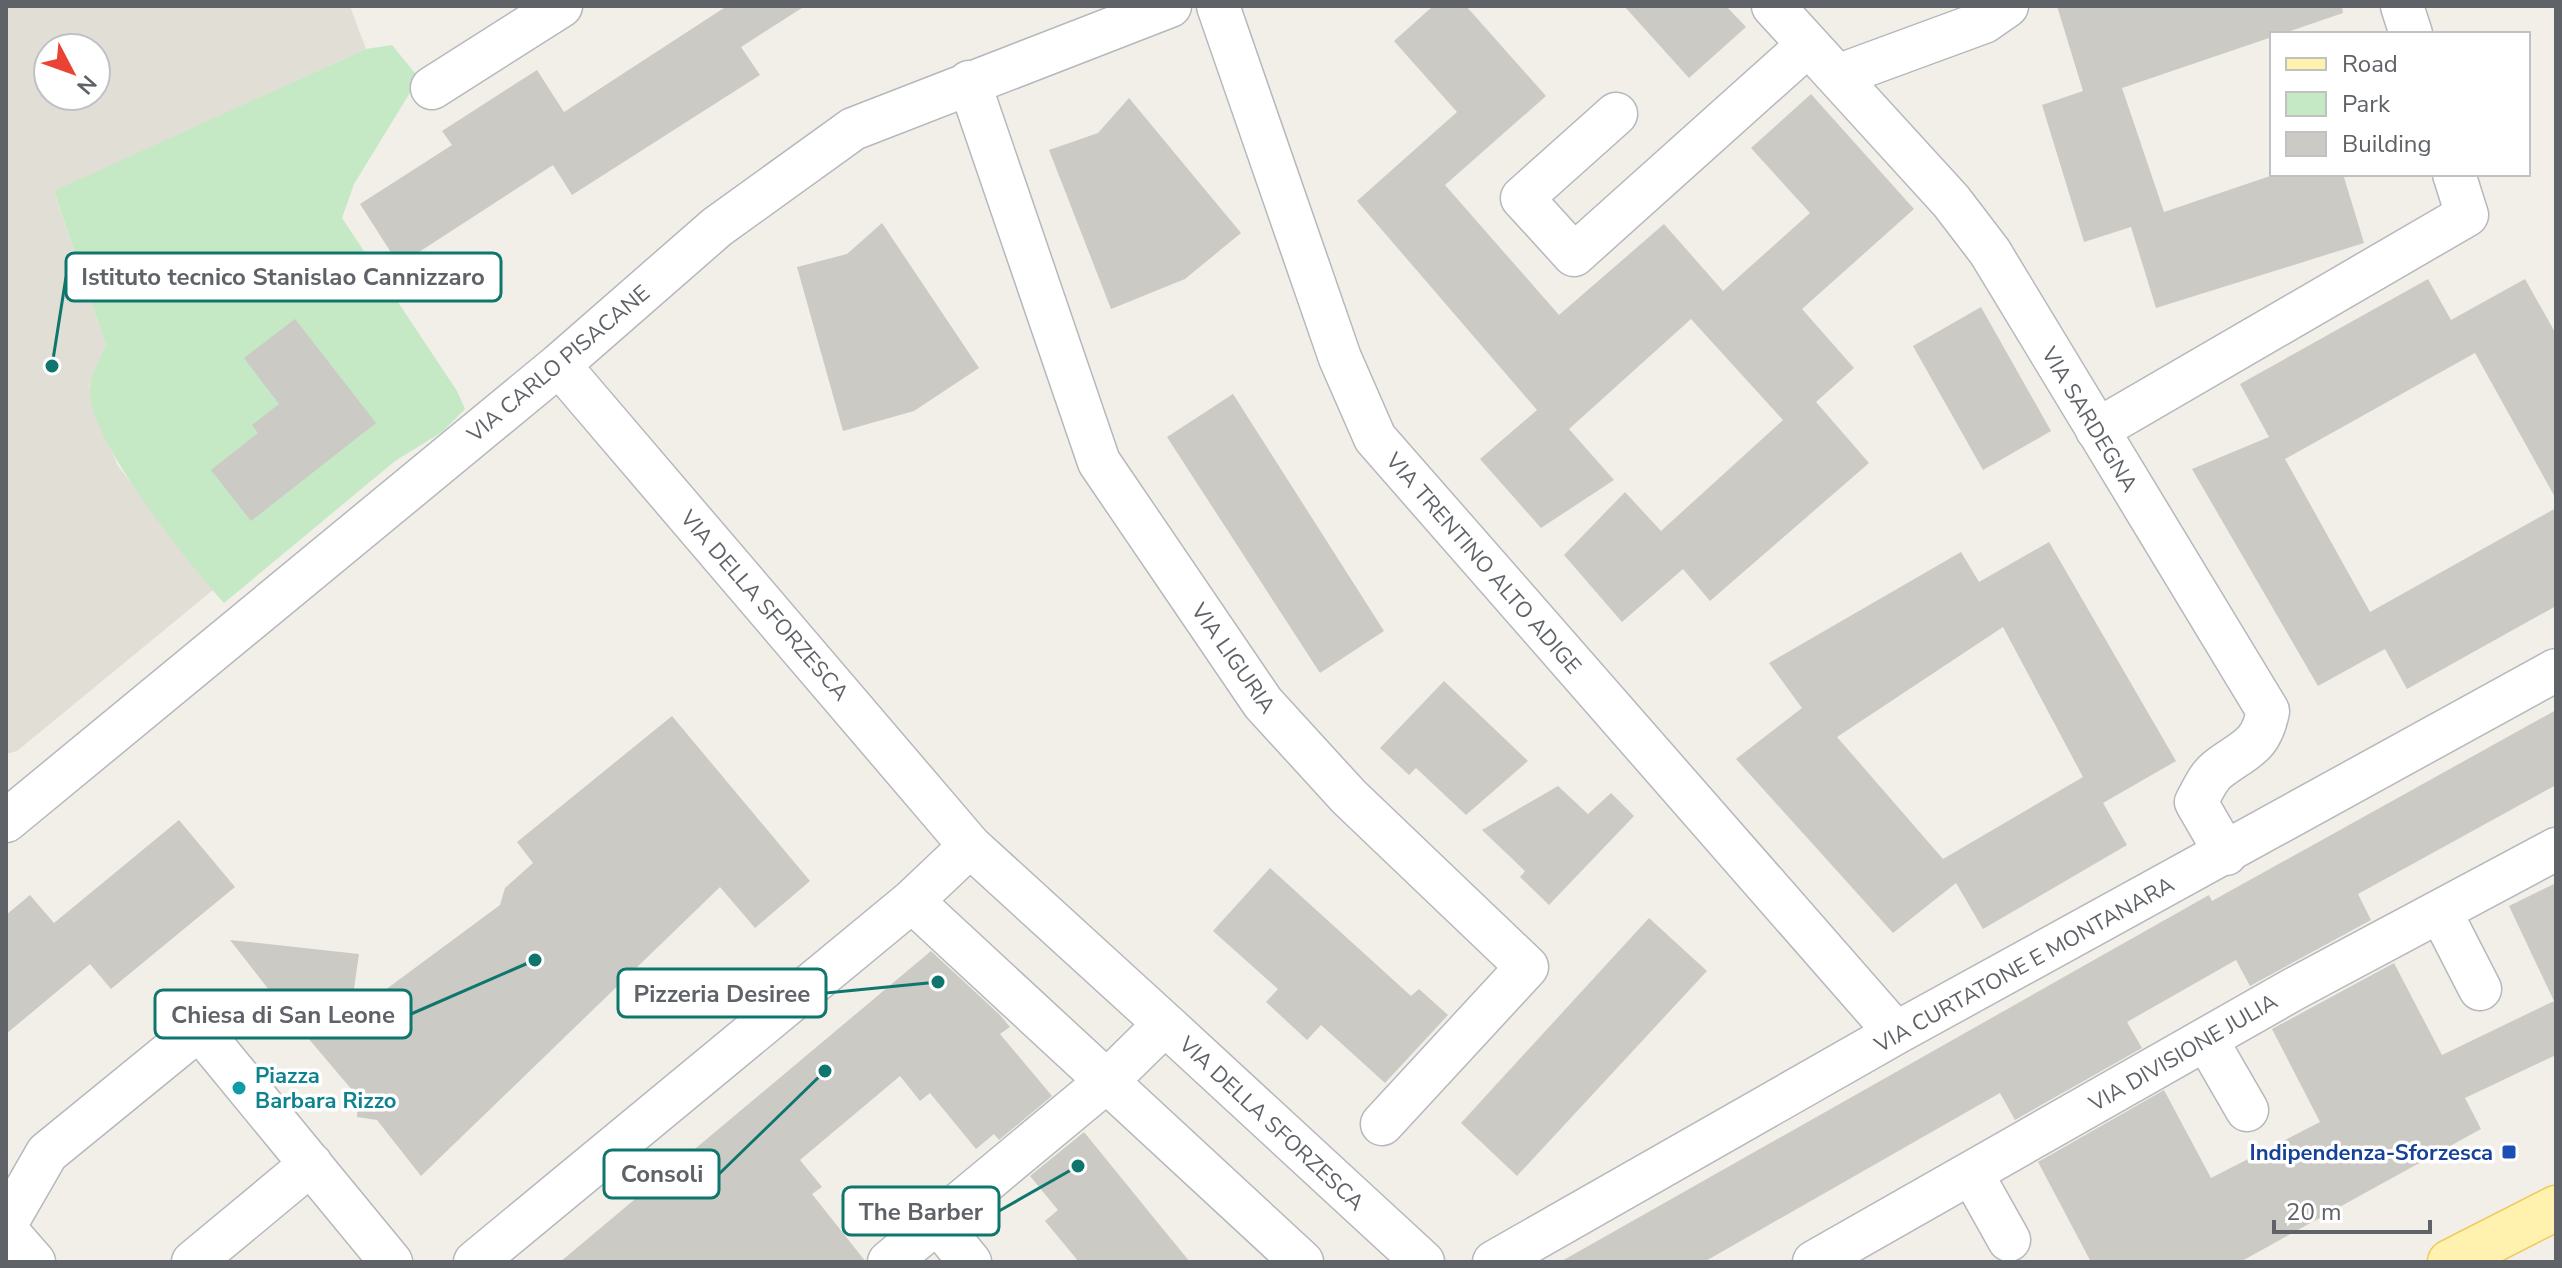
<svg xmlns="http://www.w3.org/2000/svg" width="2562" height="1268" font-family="'Nunito Sans',sans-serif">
  <rect width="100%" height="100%" fill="#f1efe8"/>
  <!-- education -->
  <path fill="#e1ded6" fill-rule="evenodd" d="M 6,6 L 350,6 L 366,49 L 54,192 L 106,345 L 89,386 L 94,410 L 118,466 L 213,590 L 17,751 L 6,754 ZM 48,48 L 96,48 L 96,96 L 48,96 Z"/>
  <!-- green -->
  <path fill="#c5e8c5" d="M 392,45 L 419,78 L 354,184 L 342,218 L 457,391 L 465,409 L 442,432 L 395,461 L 224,603 C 191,566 82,433 90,385 C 92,372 101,357 106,345 L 54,191 L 366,49 Z"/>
  <!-- building -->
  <path fill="#cccac5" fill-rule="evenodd" d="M 727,6 L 805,6 L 741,47 L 760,75 L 572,195 L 553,165 L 399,265 L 360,204 L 452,145 L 442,131 L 537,70 L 564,112 Z
    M 1433,6 L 1466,6 L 1546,96 L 1445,185 L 1559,315 L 1664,224 L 1723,291 L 1810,213 L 1751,148 L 1811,94 L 1914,209 L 1802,309 L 1854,368 L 1816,402 L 1869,463 L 1710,601 L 1683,569 L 1622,622 L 1564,555 L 1625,492 L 1661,531 L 1783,420 L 1691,319 L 1569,429 L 1614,480 L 1541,528 L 1480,459 L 1537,410 L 1357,201 L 1457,112 L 1394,41 Z
    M 1624,6 L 1726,6 L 1746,27 L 1689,78 Z
    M 2057,6 L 2342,6 L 2343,13 L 2282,34 L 2272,34 L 2272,37 L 2122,88 L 2164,212 L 2276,174 L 2343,174 L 2364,243 L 2156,308 L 2131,227 L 2084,242 L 2042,105 L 2083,91 Z
    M 1129,98 L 1241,233 L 1185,279 L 1111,309 L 1049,150 L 1098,133 Z
    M 882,223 L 979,368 L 914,411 L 843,431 L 797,267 L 847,254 Z
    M 2428,279 L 2451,320 L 2525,279 L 2556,334 L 2556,499 L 2475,353 L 2285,459 L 2370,612 L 2556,508 L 2556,606 L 2407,689 L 2385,649 L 2318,686 L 2192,469 L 2269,437 L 2240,384 Z
    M 1981,307 L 2051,431 L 1983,470 L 1913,346 Z
    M 295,319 L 376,423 L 251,521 L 211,470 L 258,433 L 252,425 L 279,404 L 244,358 Z
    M 1233,394 L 1384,631 L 1320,673 L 1167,437 Z
    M 2049,542 L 2176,761 L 2103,803 L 2127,845 L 1983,929 L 1956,883 L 1893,933 L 1736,759 L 1802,708 L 1769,663 L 1961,552 L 1979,582 ZM 2003,627 L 2083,777 L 1943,859 L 1837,737 Z
    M 1444,681 L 1528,761 L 1466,815 L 1416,768 L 1409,775 L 1380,748 Z
    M 2556,710 L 2556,785 L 2358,894 L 2371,920 L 2250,986 L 2236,960 L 2127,1022 L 2142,1048 L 2015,1120 L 2000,1093 L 1704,1262 L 1560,1262 L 2209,895 L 2212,901 Z
    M 672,716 L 810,881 L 755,928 L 720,887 L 421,1176 L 377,1120 L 357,1117 L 358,1097 L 297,1025 L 277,1021 L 277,1000 L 230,940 L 359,954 L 350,1016 L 500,905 L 505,888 L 533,863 L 517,842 Z
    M 1558,786 L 1588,814 L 1611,793 L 1634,816 L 1549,905 L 1520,877 L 1525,871 L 1482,830 Z
    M 179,820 L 235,887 L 111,989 L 90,964 L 6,1034 L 6,915 L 30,895 L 54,923 Z
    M 1270,868 L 1411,996 L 1419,989 L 1448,1015 L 1385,1083 L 1321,1025 L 1307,1040 L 1266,1002 L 1278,989 L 1213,931 Z
    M 2556,883 L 2556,1055 L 2465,1098 L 2481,1129 L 2240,1262 L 2091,1262 L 2038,1162 L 2164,1090 L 2211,1178 L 2320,1122 L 2272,1029 L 2394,963 L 2442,1055 L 2554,1001 L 2509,906 Z
    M 1649,918 L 1707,971 L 1517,1176 L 1461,1123 Z
    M 931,951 L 1000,1015 L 1010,1027 L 1000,1034 L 1052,1096 L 999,1140 L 994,1134 L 976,1149 L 930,1093 L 920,1101 L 900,1076 L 800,1160 L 822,1187 L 812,1194 L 866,1262 L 560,1262 Z
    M 1084,1132 L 1158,1223 L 1190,1262 L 1079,1262 L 1045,1221 L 1058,1210 L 1030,1176 Z"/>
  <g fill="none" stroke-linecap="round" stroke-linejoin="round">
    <!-- street casing -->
    <g stroke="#b5b8bc" stroke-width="45">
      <path id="street" d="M 1218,6 L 1340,358 L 1375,438 L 1896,1033
        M 1773,6 L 1951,201 L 1990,252 L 2268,711 C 2261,748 2244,749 2217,770 C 2208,777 2202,792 2196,802 L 2226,854
        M 2402,6 L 2411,34
        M 1837,76 L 1984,22 L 2007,6
        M 969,82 L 1099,462 L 1263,703 L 1349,797 L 1527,967 L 1382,1124
        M 432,88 L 561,6
        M 1616,114 L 1522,198 L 1574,255 L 1808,45
        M 559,365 L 970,846 L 1165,1024
        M 2097,430 L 2467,215 L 2454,174
        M 6,821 L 559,365 L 717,227 L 853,129 L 1170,6
        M 912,901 L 1302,1262
        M 2440,911 L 2480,989
        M 2206,1039 L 2247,1110
        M 1972,1174 L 2009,1240
        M 937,1222 L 970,1262
        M 6,1224 L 47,1153 L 199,1029 L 391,1262
        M 6,1230 L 34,1262
        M 193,1262 L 311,1164
        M 475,1262 L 912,901 L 970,846
        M 889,1262 L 1107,1081 L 1165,1024 L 1423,1262
        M 1494,1262 L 1896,1033 L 2556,670
        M 1814,1262 L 2292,990 L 2556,849"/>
    </g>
    <!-- primary casing -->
    <g stroke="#f2c960" stroke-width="47">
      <path id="primary" d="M 2450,1262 L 2556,1208"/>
    </g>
    <!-- street -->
    <use href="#street" stroke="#fff" stroke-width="42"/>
    <!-- primary -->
    <use href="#primary" stroke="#fff2af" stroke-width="44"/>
  </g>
  <!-- markers -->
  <circle fill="#0f9aa8" stroke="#fff" stroke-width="3" cx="239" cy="1088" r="8"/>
  <rect fill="#1a4fb4" stroke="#fff" stroke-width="3" x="2501" y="1144" width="16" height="16" rx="4"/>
  <g text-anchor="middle" stroke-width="7" stroke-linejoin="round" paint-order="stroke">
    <!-- street labels -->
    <g font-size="22" fill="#5f6368" stroke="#fff">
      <text transform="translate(558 363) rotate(-40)" y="8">VIA CARLO PISACANE</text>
      <text transform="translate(2090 419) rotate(59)" y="8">VIA SARDEGNA</text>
      <text transform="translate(1484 563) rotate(49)" y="8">VIA TRENTINO ALTO ADIGE</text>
      <text transform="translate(765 605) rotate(49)" y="8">VIA DELLA SFORZESCA</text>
      <text transform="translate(1234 658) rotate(55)" y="8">VIA LIGURIA</text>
      <text transform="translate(2024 964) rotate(-29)" y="8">VIA CURTATONE E MONTANARA</text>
      <text transform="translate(2183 1052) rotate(-30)" y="8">VIA DIVISIONE JULIA</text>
      <text transform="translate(1272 1123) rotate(43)" y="8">VIA DELLA SFORZESCA</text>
    </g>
    <!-- culture labels -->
    <g font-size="22" font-weight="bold" fill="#0d838f" stroke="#fff" text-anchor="start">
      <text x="255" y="1083">Piazza<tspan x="255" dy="25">Barbara Rizzo</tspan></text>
    </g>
    <!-- transit labels -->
    <g font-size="22" font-weight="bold" fill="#164399" stroke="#fff" text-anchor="end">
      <text x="2493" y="1160">Indipendenza-Sforzesca</text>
    </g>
  </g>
  <!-- callouts -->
  <path fill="none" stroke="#0f766e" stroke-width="3" d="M52 366L66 277M938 982L826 993M535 960L411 1014M825 1071L719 1174M1078 1166L999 1211"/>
  <g fill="#0f766e" stroke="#fff" stroke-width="3">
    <circle cx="52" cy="366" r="8"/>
    <circle cx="938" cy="982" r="8"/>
    <circle cx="535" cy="960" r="8"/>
    <circle cx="825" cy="1071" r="8"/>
    <circle cx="1078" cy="1166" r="8"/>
  </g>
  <g fill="#fff" stroke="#0f766e" stroke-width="3">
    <rect x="66" y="253" width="435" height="48" rx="8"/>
    <rect x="618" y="969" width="208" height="48" rx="8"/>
    <rect x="155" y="990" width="256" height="48" rx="8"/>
    <rect x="604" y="1150" width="115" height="48" rx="8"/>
    <rect x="843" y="1187" width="156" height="48" rx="8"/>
  </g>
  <g font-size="24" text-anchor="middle" font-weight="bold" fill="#5f6368">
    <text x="283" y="285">Istituto tecnico Stanislao Cannizzaro</text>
    <text x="722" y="1002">Pizzeria Desiree</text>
    <text x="283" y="1023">Chiesa di San Leone</text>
    <text x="662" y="1182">Consoli</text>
    <text x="921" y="1220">The Barber</text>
  </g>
  <!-- border -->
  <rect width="2562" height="1268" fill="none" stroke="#5f6368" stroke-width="16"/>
  <!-- legend -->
  <rect x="2270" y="32" width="260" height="144" fill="#ffffff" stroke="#bfc1c3" stroke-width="2"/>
  <rect x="2286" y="58" width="40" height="12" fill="#fff2af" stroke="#bfc1c3" stroke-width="2"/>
  <text x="2342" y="72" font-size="24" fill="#5f6368">Road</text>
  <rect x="2286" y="92" width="40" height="24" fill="#c5e8c5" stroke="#bfc1c3" stroke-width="2"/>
  <text x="2342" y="112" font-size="24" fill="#5f6368">Park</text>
  <rect x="2286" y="132" width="40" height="24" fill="#cccac5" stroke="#bfc1c3" stroke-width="2"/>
  <text x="2342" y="152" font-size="24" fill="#5f6368">Building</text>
  <!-- north arrow -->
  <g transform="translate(72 72) rotate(131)"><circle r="38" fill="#ffffff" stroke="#bfc1c3" stroke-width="2"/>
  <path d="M0-6L14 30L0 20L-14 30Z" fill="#ea4335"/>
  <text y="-12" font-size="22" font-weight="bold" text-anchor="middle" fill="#5f6368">N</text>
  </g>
  <!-- scale -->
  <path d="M2274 1220v12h156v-12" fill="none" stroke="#5f6368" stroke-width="4"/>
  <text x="2286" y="1220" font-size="24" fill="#5f6368" stroke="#ffffff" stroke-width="6" paint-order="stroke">20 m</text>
</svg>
